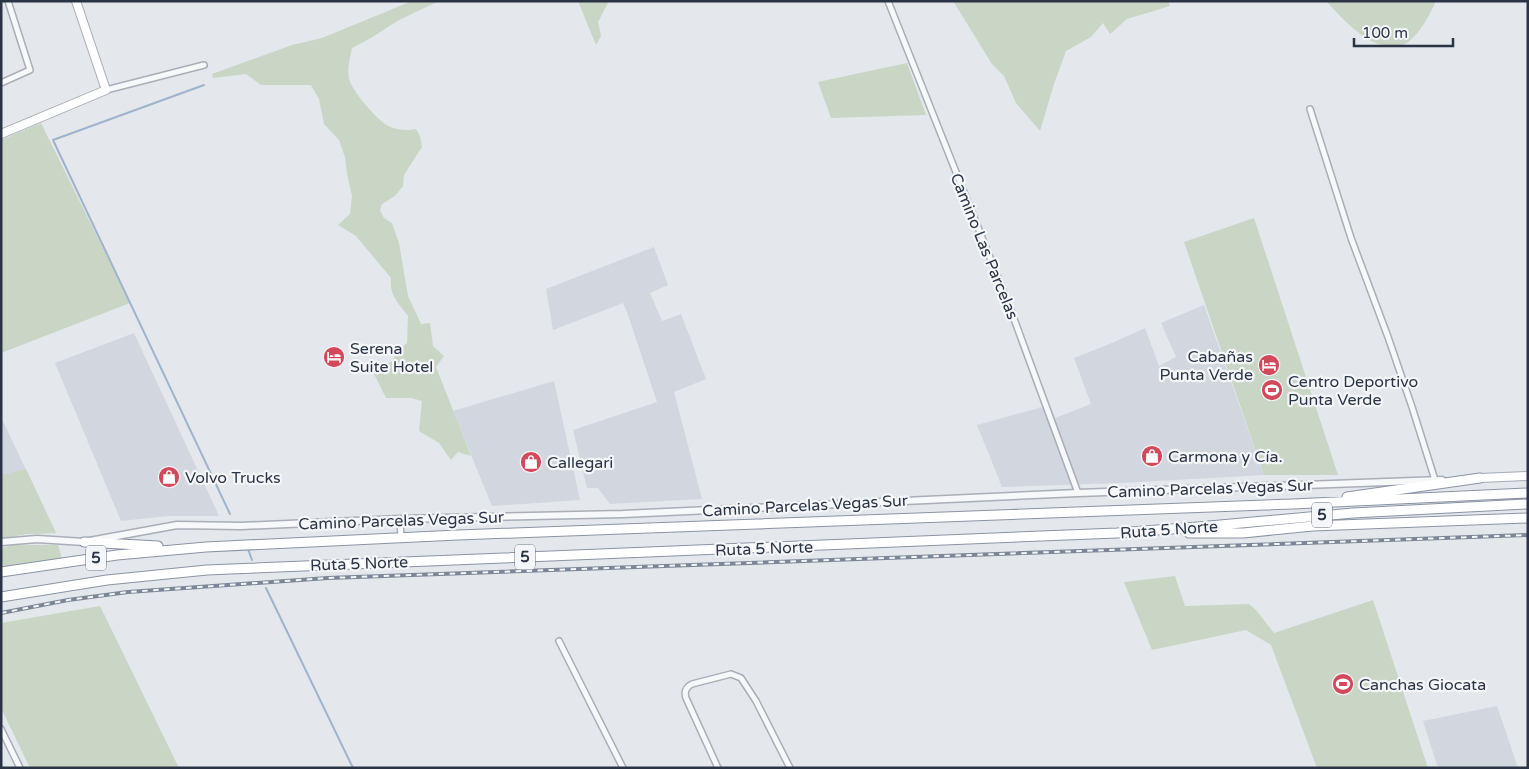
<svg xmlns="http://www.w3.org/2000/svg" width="1529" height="769" font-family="'Varela Round',sans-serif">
  <rect width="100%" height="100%" fill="#e4e7ec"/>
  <!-- built -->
  <path fill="#d2d6de" d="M 654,247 L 668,285 L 650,293 L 662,321 L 681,314 L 706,379 L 674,392 L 702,499 L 610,504 L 598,488 L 587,488 L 573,430 L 657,402 L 627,312 L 623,303 L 553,330 L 546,289 Z
    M 1204,305 L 1264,475 L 1121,483 L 1002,487 L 977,425 L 1050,405 L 1055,418 L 1091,404 L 1074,358 L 1112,343 L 1145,328 L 1159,366 L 1176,357 L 1161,323 Z
    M 134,333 L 219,516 L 169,516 L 121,521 L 55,363 Z
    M 554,381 L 580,500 L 492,506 L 453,411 Z
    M 1,417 L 56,533 L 25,534 L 1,539 Z
    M 1497,706 L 1518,768 L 1438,768 L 1423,721 Z"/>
  <!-- green -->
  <path fill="#c9d6c5" d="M 412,1 L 439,1 L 399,20 L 371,38 L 352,48 C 350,58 347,68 349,79 C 352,91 375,117 385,124 C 394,130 406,131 416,129 L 420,136 L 422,147 L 404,175 L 403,186 L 395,196 L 382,204 L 380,210 L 384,218 L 392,223 L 399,243 L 408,296 L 421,324 L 430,323 L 433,346 L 444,356 L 436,367 L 471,456 L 458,452 L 451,460 L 439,443 L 419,431 L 422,401 L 411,398 L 386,398 L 374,374 L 377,370 L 392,361 L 399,349 L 407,343 L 408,316 C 398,303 389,295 391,278 L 356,236 L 338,225 L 350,214 L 352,196 L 347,174 L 345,157 L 339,140 L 324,124 L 319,99 L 311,85 L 261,85 L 246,74 L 213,78 L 212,74 L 292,45 L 322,38 Z
    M 578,1 L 609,1 L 598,22 L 601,36 L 596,45 Z
    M 953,1 L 1168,1 L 1170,6 L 1127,19 L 1110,34 L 1103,23 L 1091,37 L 1066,51 L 1054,84 L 1040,131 L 1016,103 L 1004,76 L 992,64 Z
    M 1326,1 L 1436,1 C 1429,16 1421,32 1407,43 C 1404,45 1400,45 1396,46 C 1369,50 1343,19 1326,1 Z
    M 907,63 L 926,115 L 831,118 L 818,82 Z
    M 41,123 L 130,303 L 1,353 L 1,140 Z
    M 1254,218 L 1338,475 L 1264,475 L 1184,242 Z
    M 26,469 L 56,533 L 25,534 L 1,539 L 1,475 Z
    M 13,545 L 58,545 L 62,559 L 5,568 L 1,561 L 1,548 Z
    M 1175,576 L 1185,606 L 1249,604 L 1256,610 L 1274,633 L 1373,600 L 1428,768 L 1317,768 L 1271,645 L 1246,630 L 1152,650 L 1124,582 Z
    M 100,606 L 179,768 L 30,768 L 1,708 L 1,623 Z"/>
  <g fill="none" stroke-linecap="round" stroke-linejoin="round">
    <!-- stream -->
    <path stroke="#9fb4cc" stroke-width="2" d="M 204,85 L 53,140 L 230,514
      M 248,549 L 252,560
      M 266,588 L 353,768"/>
    <!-- minor casing -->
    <g stroke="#a9aeb7" stroke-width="8">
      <path id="minor" d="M 888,1 L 1010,308 L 1078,493
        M 1,83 L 30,70 L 8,1
        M 106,90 L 204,65
        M 1310,109 L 1351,238 L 1388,337 L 1412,407 L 1435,480
        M 400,519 L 401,538
        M 559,641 L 623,768
        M 1,729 L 20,768
        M 718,768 L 686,698 C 684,692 686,687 692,684 L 731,674 L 741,678 L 756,701 L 790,768"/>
    </g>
    <!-- tertiary casing -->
    <g stroke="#a9aeb7" stroke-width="9">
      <path id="tertiary" d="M 1,542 L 37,539 L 84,542 L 177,525 L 241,526 L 400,519 L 623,514 L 1078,493 L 1442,480"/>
    </g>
    <!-- secondary casing -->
    <g stroke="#a9aeb7" stroke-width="10">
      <path id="secondary" d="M 1,134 L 106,90 L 76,1"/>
    </g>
    <!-- primary casing -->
    <g stroke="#a3abb8" stroke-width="10">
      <path id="primary" d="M 1480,478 L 1528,476"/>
    </g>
    <!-- trunk casing -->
    <g stroke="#8b94a3" stroke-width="11">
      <path id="trunk" d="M 1347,497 L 1480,478
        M 1189,533 L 1243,533 L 1313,526 L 1528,518
        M 84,542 L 158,546
        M 1,572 L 117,555 L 206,547 L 458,535 L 1293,504 L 1528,493
        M 1,597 L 107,580 L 207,570 L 1117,533 L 1198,527 L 1353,513 L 1528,504"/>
    </g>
    <!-- minor -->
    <use href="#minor" stroke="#f7f8fa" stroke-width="5"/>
    <!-- tertiary -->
    <use href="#tertiary" stroke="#f7f8fa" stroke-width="6"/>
    <!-- secondary -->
    <use href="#secondary" stroke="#fff" stroke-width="8"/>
    <!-- primary -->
    <use href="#primary" stroke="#fff" stroke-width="8"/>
    <!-- trunk -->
    <use href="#trunk" stroke="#fff" stroke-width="9"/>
    <!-- rail casing -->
    <g stroke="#7d8696" stroke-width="4">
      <path id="rail" d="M 1,613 L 68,600 L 128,592 L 328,578 L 1528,535"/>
    </g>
    <!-- rail -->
    <use href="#rail" stroke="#f4f6f9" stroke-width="2" stroke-dasharray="5.5" stroke-linecap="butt"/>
  </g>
  <!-- icons -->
  <defs>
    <g id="hotel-disc" transform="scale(1.125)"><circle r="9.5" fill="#d1495b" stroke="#f4f6f9"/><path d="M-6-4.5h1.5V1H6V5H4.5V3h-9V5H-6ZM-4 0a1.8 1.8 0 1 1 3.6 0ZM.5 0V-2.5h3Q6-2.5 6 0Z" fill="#fff"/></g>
    <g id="stadium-disc" transform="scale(1.125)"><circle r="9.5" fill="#d1495b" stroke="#f4f6f9"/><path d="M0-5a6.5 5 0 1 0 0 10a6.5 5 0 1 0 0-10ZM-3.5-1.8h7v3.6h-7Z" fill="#fff"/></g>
    <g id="shop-disc" transform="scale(1.125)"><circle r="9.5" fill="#d1495b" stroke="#f4f6f9"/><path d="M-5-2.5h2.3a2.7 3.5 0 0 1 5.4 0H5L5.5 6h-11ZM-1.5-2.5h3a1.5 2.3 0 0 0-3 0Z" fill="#fff"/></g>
  </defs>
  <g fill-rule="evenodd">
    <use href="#hotel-disc" x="334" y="357"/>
    <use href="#hotel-disc" x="1269" y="365"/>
    <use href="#stadium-disc" x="1272" y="390"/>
    <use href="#shop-disc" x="1152" y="456"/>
    <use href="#shop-disc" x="531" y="462"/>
    <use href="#shop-disc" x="169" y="477"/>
    <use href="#stadium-disc" x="1343" y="684"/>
  </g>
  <g text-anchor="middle" stroke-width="4.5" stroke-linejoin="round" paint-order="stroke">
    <!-- shield labels -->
    <g fill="#f4f6f9" stroke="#676e7b" stroke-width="1">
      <rect x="1312" y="502.5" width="20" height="25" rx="4"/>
      <rect x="515" y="544.5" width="20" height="25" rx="4"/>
      <rect x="86" y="545.5" width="20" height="25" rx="4"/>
    </g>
    <g font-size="15" font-weight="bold" fill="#2b3445">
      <text x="1322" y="520">5</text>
      <text x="525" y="562">5</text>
      <text x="96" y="563">5</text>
    </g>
    <!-- street labels -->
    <g font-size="16" fill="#2b3445" stroke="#f4f6f9">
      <text transform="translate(985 246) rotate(68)" y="6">Camino Las Parcelas</text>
      <text transform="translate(1210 488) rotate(-2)" y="6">Camino Parcelas Vegas Sur</text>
      <text transform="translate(805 505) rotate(-3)" y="6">Camino Parcelas Vegas Sur</text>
      <text transform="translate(401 520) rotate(-2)" y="6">Camino Parcelas Vegas Sur</text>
      <text transform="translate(1169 529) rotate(-4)" y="6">Ruta 5 Norte</text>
      <text transform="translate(764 548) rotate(-2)" y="6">Ruta 5 Norte</text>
      <text transform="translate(359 563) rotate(-2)" y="6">Ruta 5 Norte</text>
    </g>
    <!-- poi labels -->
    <g font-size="16" fill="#2b3445" stroke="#f4f6f9" text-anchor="start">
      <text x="350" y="354">Serena<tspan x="350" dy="18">Suite Hotel</tspan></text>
      <text x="1253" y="362" text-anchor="end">Cabañas<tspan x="1253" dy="18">Punta Verde</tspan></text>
      <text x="1288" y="387">Centro Deportivo<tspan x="1288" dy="18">Punta Verde</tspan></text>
      <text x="1168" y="462">Carmona y Cía.</text>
      <text x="547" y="468">Callegari</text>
      <text x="185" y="483">Volvo Trucks</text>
      <text x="1359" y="690">Canchas Giocata</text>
    </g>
  </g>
  <!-- border -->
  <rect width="1529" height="769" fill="none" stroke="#2b3445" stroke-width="5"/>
  <!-- scale -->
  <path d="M1354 38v8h99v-8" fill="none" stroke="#2b3445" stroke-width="2.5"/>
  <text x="1362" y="38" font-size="15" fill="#2b3445" stroke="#f4f6f9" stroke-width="4" paint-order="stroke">100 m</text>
</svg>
